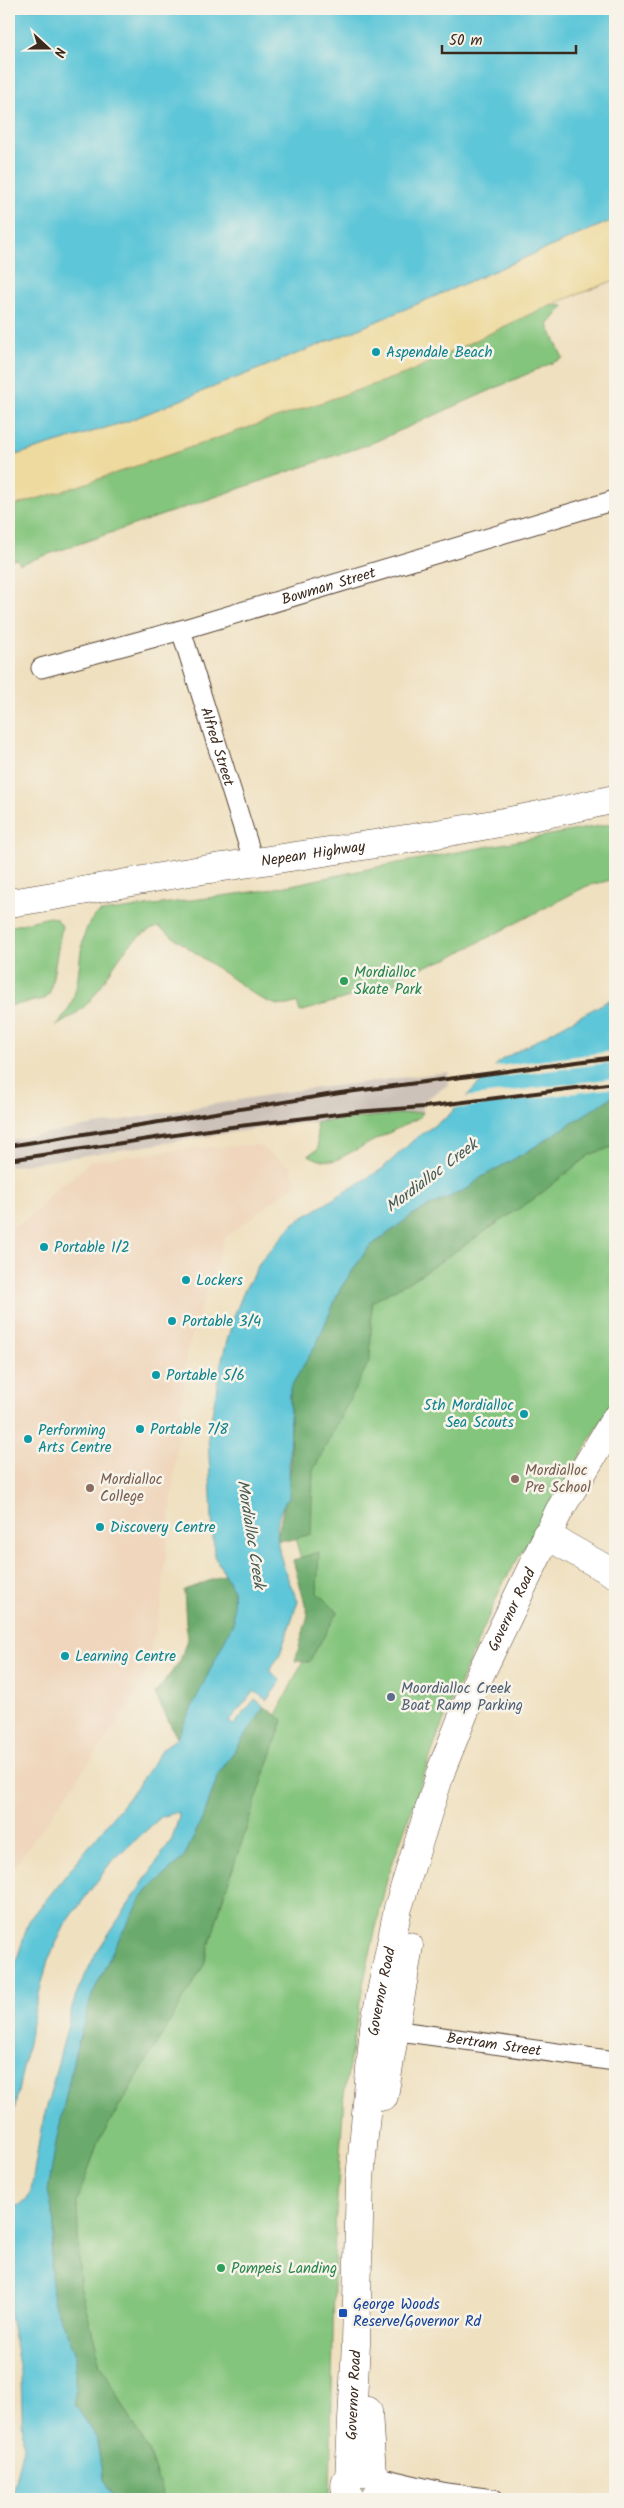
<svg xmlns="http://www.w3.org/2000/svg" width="624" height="2508" font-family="Kalam,sans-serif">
  <rect width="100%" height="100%" fill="#f7f3e8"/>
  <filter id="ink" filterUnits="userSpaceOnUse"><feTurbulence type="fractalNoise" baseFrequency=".02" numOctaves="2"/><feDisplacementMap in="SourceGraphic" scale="10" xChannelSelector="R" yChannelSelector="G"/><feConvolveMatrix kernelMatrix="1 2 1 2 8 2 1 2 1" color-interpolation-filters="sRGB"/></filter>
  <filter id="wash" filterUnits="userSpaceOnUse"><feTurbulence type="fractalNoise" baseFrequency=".0096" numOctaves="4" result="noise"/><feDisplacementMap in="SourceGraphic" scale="20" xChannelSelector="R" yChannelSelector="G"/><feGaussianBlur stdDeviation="1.12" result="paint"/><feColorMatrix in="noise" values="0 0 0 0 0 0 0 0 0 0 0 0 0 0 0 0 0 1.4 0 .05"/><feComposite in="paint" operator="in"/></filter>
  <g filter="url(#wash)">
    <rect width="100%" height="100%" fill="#efe0c0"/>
    <!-- built -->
    <path fill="#efd6bc" d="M 257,1145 L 290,1166 L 297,1183 L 225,1237 L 187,1350 L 161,1605 L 144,1679 L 126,1711 L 9,1874 L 9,1228 L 22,1223 L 39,1209 L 59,1184 L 70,1180 L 91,1161 L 194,1148 Z"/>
    <!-- industrial -->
    <path fill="#cdc2b9" d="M 448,1072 L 449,1084 L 422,1102 L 423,1112 L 275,1126 L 9,1167 L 9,1140 L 285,1092 Z"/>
    <!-- green -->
    <path fill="#84c57d" stroke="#60784e" d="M 561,305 L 564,306 L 548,325 L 563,358 L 372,443 L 20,564 L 17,559 L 9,561 L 9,507 L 69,489 L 407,373 L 545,307 Z
      M 615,823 L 615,879 L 587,886 L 447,959 L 396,976 L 398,982 L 300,1012 L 297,1002 C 282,1009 272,1004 258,997 L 159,927 C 122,937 111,978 87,1004 C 78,1013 67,1020 56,1026 C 65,1016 72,1005 75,992 C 82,969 77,923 101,912 L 267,890 L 377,867 Z
      M 49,917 L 56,918 L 62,926 L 50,993 L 45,999 L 9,1006 L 9,927 Z
      M 423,1112 L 420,1117 L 334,1161 L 319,1160 L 308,1155 L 318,1149 L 316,1122 Z
      M 615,1123 L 615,1399 L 503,1583 L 439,1732 L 387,1879 L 364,1980 L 344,2095 L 335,2229 L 330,2499 L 146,2499 L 102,2417 L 67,2229 L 89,2089 L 320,1627 L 291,1523 L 299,1438 L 389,1258 Z"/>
    <!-- forest -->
    <path fill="#6baa6c" stroke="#536a45" d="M 615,1095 L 615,1146 L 589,1155 L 538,1196 L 414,1279 L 372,1302 L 370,1360 L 313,1471 L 311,1534 L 290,1540 L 277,1540 L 291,1467 L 290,1388 L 317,1343 L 340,1289 L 368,1248 L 415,1213 L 469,1188 L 480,1178 L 528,1151 Z
      M 319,1552 L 317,1593 L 338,1612 L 309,1662 L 295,1661 L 308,1615 L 293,1560 Z
      M 225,1575 L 233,1590 L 234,1621 L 177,1738 L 155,1694 L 180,1661 L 187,1639 L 184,1590 Z
      M 265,1707 L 283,1720 L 223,1898 L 204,1965 L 98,2142 L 77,2202 L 80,2285 L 101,2365 L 148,2450 L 164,2499 L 114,2499 L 103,2480 L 96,2436 L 75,2405 L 75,2352 L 54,2304 L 50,2262 L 55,2224 L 48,2191 L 56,2143 L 75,2053 L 92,1995 L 115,1946 L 144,1894 L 184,1857 L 204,1815 L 219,1773 Z"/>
    <!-- sand -->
    <path fill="#eeda9e" stroke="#94825e" d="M 615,219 L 615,280 L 545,307 L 407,373 L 69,489 L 9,507 L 9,457 L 128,421 L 354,331 Z"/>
    <!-- water -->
    <path fill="#5dc6d8" stroke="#4c787b" d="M 9,9 L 615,9 L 615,219 L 354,331 L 128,421 L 9,457 Z
      M 615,997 L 615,1095 L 528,1151 L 480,1178 L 469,1188 L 415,1213 L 368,1248 L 340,1289 L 317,1343 L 290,1388 L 289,1497 C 264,1526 284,1572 298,1601 L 279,1657 L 269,1670 L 281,1681 L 267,1700 L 254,1691 L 229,1722 L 234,1725 L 255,1699 L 265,1707 L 219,1773 L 204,1815 L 184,1857 L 144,1894 L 115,1946 L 92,1995 L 75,2053 L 56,2143 L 48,2191 L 55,2224 L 50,2262 L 54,2304 L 75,2352 L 75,2405 L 96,2436 L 103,2480 L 114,2499 L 88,2499 L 86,2493 L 64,2499 L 11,2499 L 23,2446 L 21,2377 L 9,2310 L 9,2198 L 18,2206 L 27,2200 L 31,2190 L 41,2129 L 75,1997 L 96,1953 L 172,1839 L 179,1817 L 178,1812 L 161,1817 L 111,1862 L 65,1925 L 48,1960 L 35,2009 L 9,2136 L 9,1984 L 29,1921 L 136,1788 L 163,1748 L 177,1738 L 234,1621 L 233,1590 L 214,1555 L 208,1436 L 222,1359 L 234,1316 L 245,1289 L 261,1261 L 294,1223 L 382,1169 L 417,1137 L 447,1117 L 501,1060 Z"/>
    <!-- pier -->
    <path fill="#efe0c0" d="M 615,1051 L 615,1062 L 479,1080 L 491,1067 Z
      M 615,1078 L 615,1088 L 451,1109 L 463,1097 Z"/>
  </g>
  <g filter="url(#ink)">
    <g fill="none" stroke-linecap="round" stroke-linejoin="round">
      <!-- street casing -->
      <g stroke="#564536" stroke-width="21">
        <g id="street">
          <path id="s1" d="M 181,630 L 254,863"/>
          <path id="s2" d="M 41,668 L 181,630 L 615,500"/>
          <path id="s3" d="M 385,2029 L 615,2061"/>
          <path d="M 374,2476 L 446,2493 L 494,2499"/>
          <path d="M 375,2498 L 425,2495"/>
        </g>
      </g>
      <!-- secondary casing -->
      <g stroke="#564536" stroke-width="29">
        <g id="secondary">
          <path d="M 546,1535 L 615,1574"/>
          <path d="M 384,2096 L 409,1946"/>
          <path d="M 368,2411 L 372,2475"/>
          <path id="s4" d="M 349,2479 L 356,2343 L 360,2179 L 374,2027 L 398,1908 L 442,1768 L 476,1683 L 559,1511 L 615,1419"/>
          <path d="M 351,2499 C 324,2465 401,2464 374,2499"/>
        </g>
      </g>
      <!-- highway casing -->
      <g stroke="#564536" stroke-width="29">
        <g id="highway">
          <path id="s5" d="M 9,903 C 71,894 133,881 195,871 C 336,850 476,831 615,799"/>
        </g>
      </g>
      <!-- street -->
      <use href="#street" stroke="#fff" stroke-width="19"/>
      <!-- secondary -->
      <use href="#secondary" stroke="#fff" stroke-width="28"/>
      <!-- highway -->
      <use href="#highway" stroke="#fff" stroke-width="28"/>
      <!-- rail -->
      <path stroke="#3b2a1e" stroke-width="4" d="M 9,1146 L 340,1093 L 615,1057
        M 9,1160 L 215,1129 L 355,1112 L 424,1107 L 615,1083"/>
    </g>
  </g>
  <!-- markers -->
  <g fill="#0f9aa8" stroke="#f7f3e8" stroke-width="2">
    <circle cx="376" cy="352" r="5"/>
    <circle cx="44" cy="1247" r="5"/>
    <circle cx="186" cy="1280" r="5"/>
    <circle cx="172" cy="1321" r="5"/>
    <circle cx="156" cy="1375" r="5"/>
    <circle cx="524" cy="1414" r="5"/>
    <circle cx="140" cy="1429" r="5"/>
    <circle cx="28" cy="1439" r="5"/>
    <circle cx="100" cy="1527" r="5"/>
    <circle cx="65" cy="1656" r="5"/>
  </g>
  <g fill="#2e9e5b" stroke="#f7f3e8" stroke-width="2">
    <circle cx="344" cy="981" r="5"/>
    <circle cx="221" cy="2268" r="5"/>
  </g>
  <g fill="#8d6e63" stroke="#f7f3e8" stroke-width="2">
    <circle cx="515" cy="1479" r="5"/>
    <circle cx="90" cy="1488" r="5"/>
  </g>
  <circle fill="#5c6f8a" stroke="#f7f3e8" stroke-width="2" cx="391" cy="1697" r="5"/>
  <rect fill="#1a4fb4" stroke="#f7f3e8" stroke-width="2" x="338" y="2308" width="10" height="10" rx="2.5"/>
  <g text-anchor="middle" stroke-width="5" stroke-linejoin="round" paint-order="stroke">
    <!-- culture labels -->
    <g font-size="15" fill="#0d838f" stroke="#f7f3e8" text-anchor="start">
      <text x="386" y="357">Aspendale Beach</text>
      <text x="54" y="1252">Portable 1/2</text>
      <text x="196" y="1285">Lockers</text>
      <text x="182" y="1326">Portable 3/4</text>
      <text x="166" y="1380">Portable 5/6</text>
      <text x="514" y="1410" text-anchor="end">5th Mordialloc<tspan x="514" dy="17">Sea Scouts</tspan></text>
      <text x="150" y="1434">Portable 7/8</text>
      <text x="38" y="1435">Performing<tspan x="38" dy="17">Arts Centre</tspan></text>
      <text x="110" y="1532">Discovery Centre</text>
      <text x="75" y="1661">Learning Centre</text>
    </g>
    <!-- street labels -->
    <g font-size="15" fill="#3b2a1e" stroke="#f7f3e8">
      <text dy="5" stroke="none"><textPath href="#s2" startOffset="299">Bowman Street</textPath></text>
      <text dy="5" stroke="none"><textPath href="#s1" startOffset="122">Alfred Street</textPath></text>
      <text dy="5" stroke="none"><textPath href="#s5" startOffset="308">Nepean Highway</textPath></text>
      <text dy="5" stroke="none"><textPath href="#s4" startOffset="894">Governor Road</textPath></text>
      <text dy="5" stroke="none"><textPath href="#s4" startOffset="489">Governor Road</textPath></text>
      <text dy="5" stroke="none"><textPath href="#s3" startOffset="110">Bertram Street</textPath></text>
      <text dy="5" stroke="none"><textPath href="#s4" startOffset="84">Governor Road</textPath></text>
    </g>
    <!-- leisure labels -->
    <g font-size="15" fill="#27864d" stroke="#f7f3e8" text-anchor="start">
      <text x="354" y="977">Mordialloc<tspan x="354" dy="17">Skate Park</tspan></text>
      <text x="231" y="2273">Pompeis Landing</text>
    </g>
    <!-- education labels -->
    <g font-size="15" fill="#785e54" stroke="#f7f3e8" text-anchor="start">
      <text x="525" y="1475">Mordialloc<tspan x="525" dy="17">Pre School</tspan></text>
      <text x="100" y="1484">Mordialloc<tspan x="100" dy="17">College</tspan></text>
    </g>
    <!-- service labels -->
    <g font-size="15" fill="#4e5e75" stroke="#f7f3e8" text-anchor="start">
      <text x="401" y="1693">Moordialloc Creek<tspan x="401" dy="17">Boat Ramp Parking</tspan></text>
    </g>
    <!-- transit labels -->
    <g font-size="15" fill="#164399" stroke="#f7f3e8" text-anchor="start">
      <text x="353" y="2309">George Woods<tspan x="353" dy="17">Reserve/Governor Rd</tspan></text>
    </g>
    <!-- water labels -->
    <g font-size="16" font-style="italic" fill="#455956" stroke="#f7f3e8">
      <text transform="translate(431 1175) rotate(-37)" y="6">Mordialloc Creek</text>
      <text transform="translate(252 1534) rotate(81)" y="6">Mordialloc Creek</text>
    </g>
  </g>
  <!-- margin -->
  <rect width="624" height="2508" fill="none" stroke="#f7f3e8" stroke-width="30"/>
  <!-- north arrow -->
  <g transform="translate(48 48) rotate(111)" stroke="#f7f3e8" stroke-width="4" paint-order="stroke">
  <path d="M0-4L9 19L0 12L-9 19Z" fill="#3b2a1e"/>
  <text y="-8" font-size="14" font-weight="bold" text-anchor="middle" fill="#3b2a1e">N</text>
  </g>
  <!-- scale -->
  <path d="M442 45v8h134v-8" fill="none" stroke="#3b2a1e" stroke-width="2.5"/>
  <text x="449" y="45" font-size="15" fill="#3b2a1e" stroke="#f7f3e8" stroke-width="4" paint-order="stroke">50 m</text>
</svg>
